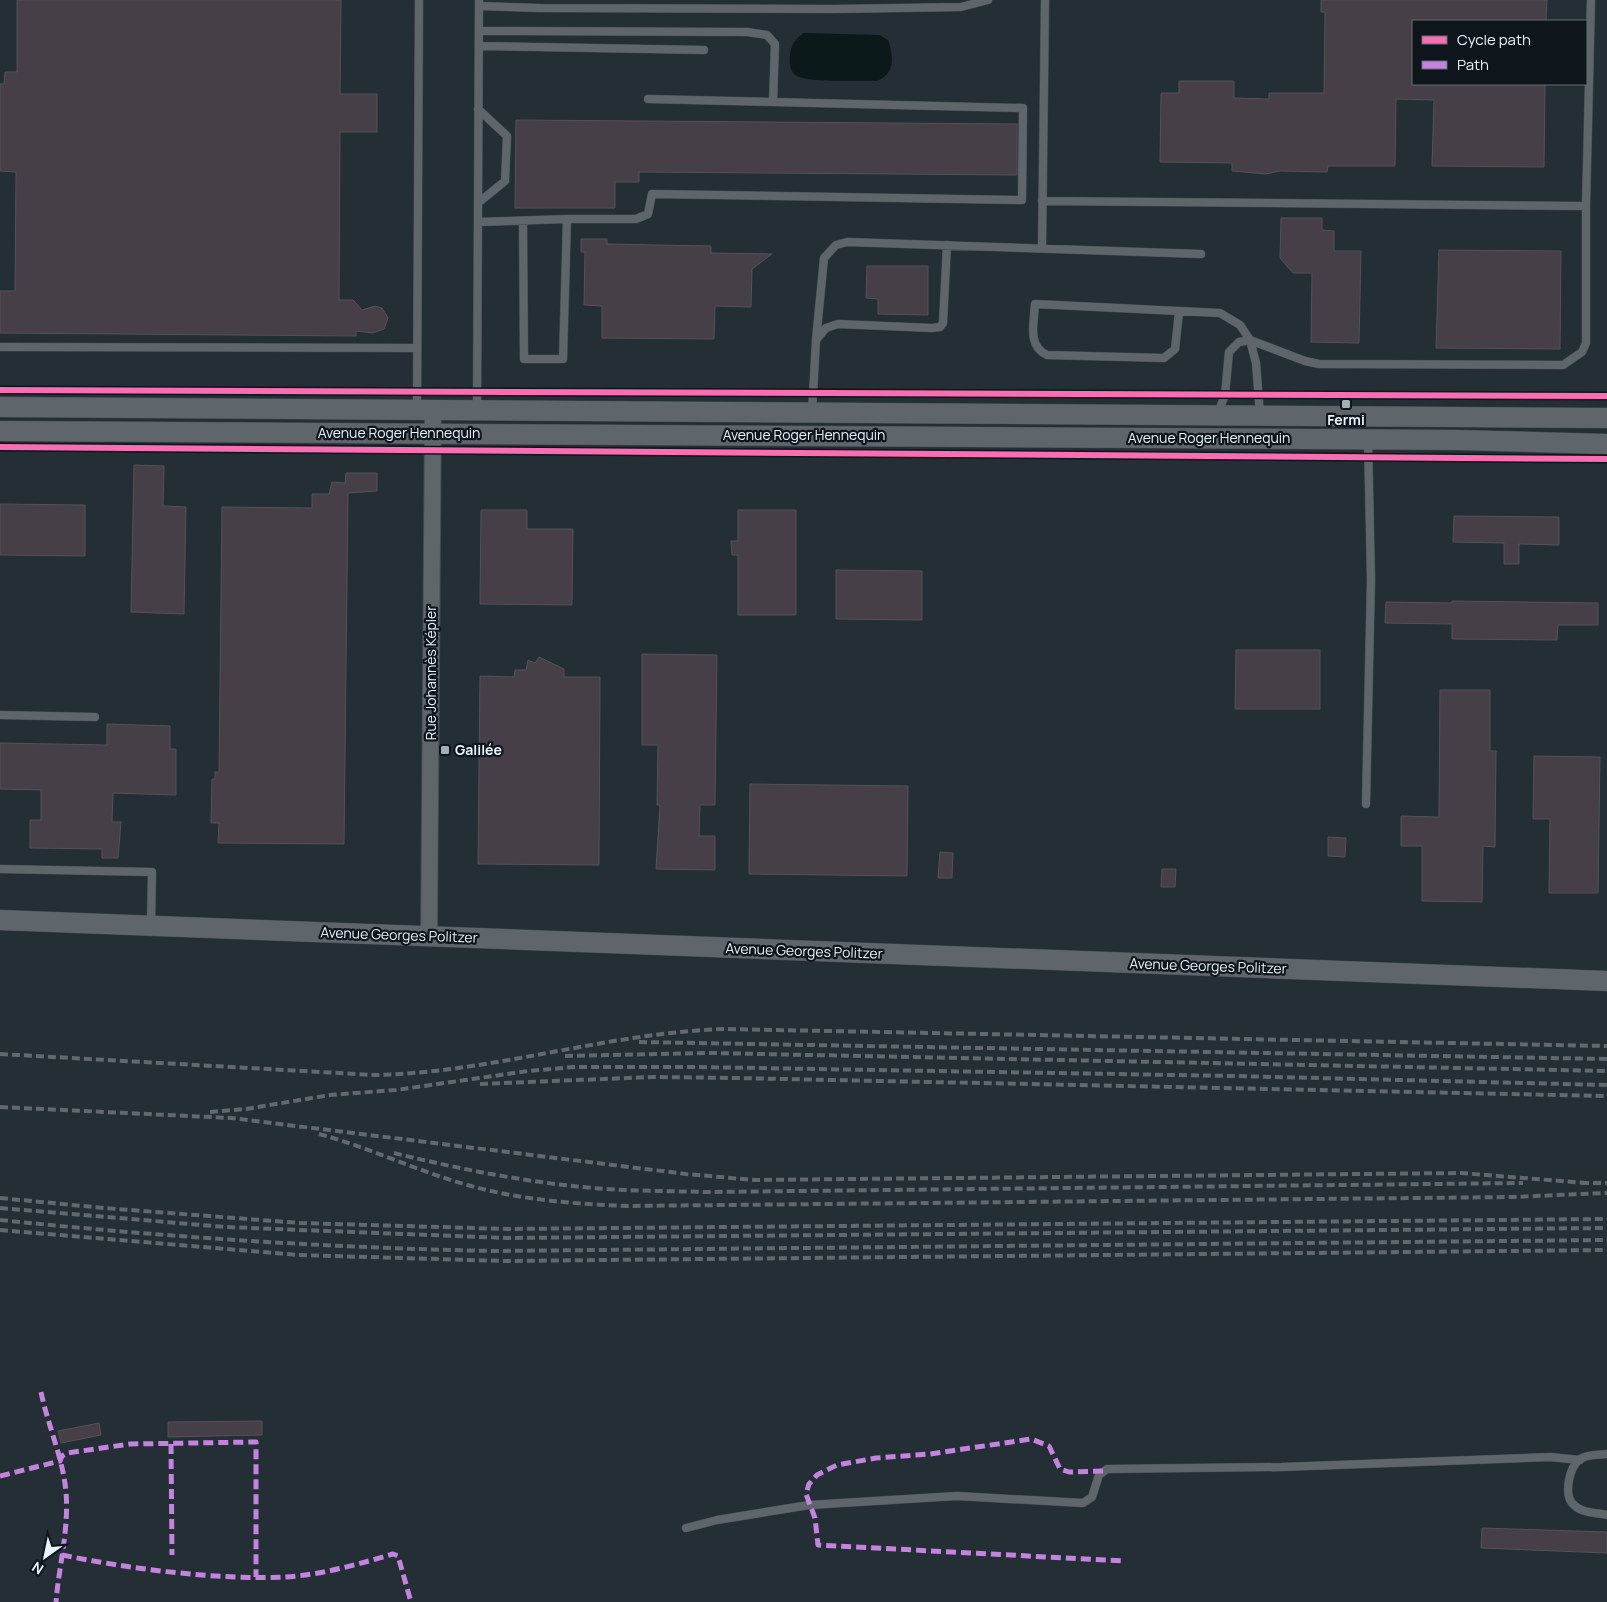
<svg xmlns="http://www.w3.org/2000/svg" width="1607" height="1602" font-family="Manrope,sans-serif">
  <rect width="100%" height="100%" fill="#242e35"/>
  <!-- water -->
  <path fill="#0b191b" d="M 804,33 L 880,35 L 888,40 C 894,57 895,75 876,81 C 858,80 811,83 797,76 C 790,72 789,63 790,55 C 791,45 795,39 804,33 Z"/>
  <!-- building -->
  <path fill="#463f48" stroke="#535358" d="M 17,0 L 341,0 L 340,94 L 377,94 L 377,132 L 340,132 L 339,300 L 353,300 L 362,310 L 375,306 L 382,308 L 388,318 L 384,329 L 373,333 L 356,331 L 356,336 L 0,333 L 0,291 L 15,291 L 16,172 L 0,171 L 0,84 L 4,84 L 5,72 L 17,72 Z
    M 1321,0 L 1547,0 L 1546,21 L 1413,21 L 1413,84 L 1545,84 L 1544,167 L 1432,166 L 1434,100 L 1396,99 L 1395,166 L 1328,166 L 1327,172 L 1280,171 L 1266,174 L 1232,171 L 1232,163 L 1160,162 L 1161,93 L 1179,93 L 1179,81 L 1234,81 L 1234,98 L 1269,99 L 1269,93 L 1324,93 L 1325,12 L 1321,12 Z
    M 516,120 L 1017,124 L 1017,175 L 639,172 L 639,182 L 615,182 L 615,208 L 515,208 Z
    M 1281,218 L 1322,218 L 1322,230 L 1334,231 L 1334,251 L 1361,251 L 1359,343 L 1311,342 L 1312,273 L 1293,273 L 1280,258 Z
    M 581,239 L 607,239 L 607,244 L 711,246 L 711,253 L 772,254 L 752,269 L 751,307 L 715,306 L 714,339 L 602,338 L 602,306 L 584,305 L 585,252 L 581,252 Z
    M 1439,250 L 1561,251 L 1560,349 L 1436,348 Z
    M 867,266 L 928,266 L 928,315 L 878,314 L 878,299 L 866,298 Z
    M 134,465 L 164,466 L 163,506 L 186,507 L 184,614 L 131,612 Z
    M 346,473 L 377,473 L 377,491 L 348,493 L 344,844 L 218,843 L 219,823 L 211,823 L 212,779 L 215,779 L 215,772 L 219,772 L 222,507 L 312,508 L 312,494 L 329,494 L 332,482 L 345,483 Z
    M 0,504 L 85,505 L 85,556 L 0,555 Z
    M 481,510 L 527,510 L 527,529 L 573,529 L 572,605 L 480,604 Z
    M 738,510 L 796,510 L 796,615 L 738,615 L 738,555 L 732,555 L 731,541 L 738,541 Z
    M 1454,516 L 1559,517 L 1559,545 L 1519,544 L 1519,564 L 1504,564 L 1504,543 L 1453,542 Z
    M 836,570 L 922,571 L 922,620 L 836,619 Z
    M 1452,601 L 1598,603 L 1598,625 L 1558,625 L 1557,640 L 1452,639 L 1452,624 L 1385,623 L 1386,602 L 1452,603 Z
    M 1236,650 L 1320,650 L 1320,709 L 1235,709 Z
    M 642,654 L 717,655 L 715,805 L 700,805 L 699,836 L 715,836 L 715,870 L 656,869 L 660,805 L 657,805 L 658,745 L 642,745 Z
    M 539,657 L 564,669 L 564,677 L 600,677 L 599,865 L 478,864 L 480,676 L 514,677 L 515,670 L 526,670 L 528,660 L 535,663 Z
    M 1440,690 L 1490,690 L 1490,751 L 1496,751 L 1495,847 L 1483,846 L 1482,902 L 1422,901 L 1422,846 L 1401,846 L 1401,816 L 1439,817 Z
    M 107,724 L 170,726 L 170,749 L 176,749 L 176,795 L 113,793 L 112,822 L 121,822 L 118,858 L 102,858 L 102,849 L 30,848 L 30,820 L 41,820 L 41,790 L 0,789 L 0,743 L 107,745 Z
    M 1534,756 L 1600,757 L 1598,893 L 1549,893 L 1550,819 L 1533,819 Z
    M 750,784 L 908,786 L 907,876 L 749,874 Z
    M 1328,837 L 1346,838 L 1345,857 L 1328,856 Z
    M 940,852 L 953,853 L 952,878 L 938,878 Z
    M 1162,869 L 1176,869 L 1175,887 L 1161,887 Z
    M 262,1421 L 262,1435 L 168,1437 L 168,1422 Z
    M 99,1423 L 101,1435 L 61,1443 L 58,1431 Z
    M 1482,1528 L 1607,1532 L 1607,1553 L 1481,1548 Z"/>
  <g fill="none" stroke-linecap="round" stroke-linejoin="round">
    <!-- service casing -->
    <g stroke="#424a51" stroke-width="9">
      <path id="service" d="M 479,6 L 540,8 L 834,9 L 961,7 L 988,0
        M 479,31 L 747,32 L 767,35 L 775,44 L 773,102 L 1023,108 L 1022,200 L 652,194 L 648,214 L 636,219 L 567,219
        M 479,46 L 704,50
        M 648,99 L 773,102
        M 1042,201 L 1586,206 L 1586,343 L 1582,352 L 1563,365 L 1319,364 L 1305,361 L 1250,340 L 1240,325 L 1220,313 L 1035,304 C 1034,323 1027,346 1047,355 L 1164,358 L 1175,349 L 1179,312
        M 478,203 L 505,181 L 507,136 L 478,109
        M 1586,206 L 1591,0
        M 478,222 L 567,219 L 563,359 L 524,359 L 523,221
        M 947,245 L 943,323 L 940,327 L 932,328 L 838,324 L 826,328 L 816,340 L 824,258 L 836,245 L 847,242 L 1201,254
        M 1042,248 L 1045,0
        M 0,347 L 417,348
        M 417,409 L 419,0
        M 477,409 L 479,0
        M 812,412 L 816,340
        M 1218,413 L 1225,395 L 1229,352 L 1239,342 L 1250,340 L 1256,363 L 1260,415
        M 0,715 L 95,717
        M 1366,804 L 1371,579 L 1368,441
        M 0,869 L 152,872 L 151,924
        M 1607,1454 C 1599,1455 1588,1454 1580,1459 C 1569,1466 1563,1496 1574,1505 C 1583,1514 1596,1512 1607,1515
        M 686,1528 L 717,1520 L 809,1505 L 957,1496 L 1083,1503 L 1092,1497 L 1099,1475 L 1107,1469 L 1282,1467 L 1550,1457 L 1580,1460"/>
    </g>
    <!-- minor casing -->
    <g stroke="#424a51" stroke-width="18">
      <path id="minor" d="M 429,937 L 433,409"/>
    </g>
    <!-- tertiary casing -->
    <g stroke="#424a51" stroke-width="21">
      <path id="tertiary" d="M 0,407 L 1607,418
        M 0,431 L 1459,440 L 1607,444
        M 0,920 L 1607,981"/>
    </g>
    <!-- service -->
    <use href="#service" stroke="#5e656b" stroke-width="8"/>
    <!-- minor -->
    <use href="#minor" stroke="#5e656b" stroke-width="16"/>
    <!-- tertiary -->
    <use href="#tertiary" stroke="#5e656b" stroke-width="20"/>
    <!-- rail -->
    <path stroke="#60696e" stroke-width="4" stroke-dasharray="8 4" stroke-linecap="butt" d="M 639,1042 L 1607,1059
      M 0,1054 L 374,1075 C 492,1073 605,1033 724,1029 L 1607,1046
      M 565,1056 L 711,1053 L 1607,1071
      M 480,1084 L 653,1077 L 736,1078 L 1607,1096
      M 0,1107 L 231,1118 L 686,1174 L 754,1180 L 1461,1173 L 1586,1183
      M 210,1112 L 246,1109 L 330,1095 L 396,1090 L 528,1071 L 574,1067 L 696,1067 L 1234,1076 L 1607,1085
      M 319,1134 C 371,1148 419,1172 471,1186 C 522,1200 575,1204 627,1206 L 1512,1197 L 1607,1193
      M 394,1153 C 459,1169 525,1182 593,1188 C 630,1191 669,1191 707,1192 L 1523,1183
      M 1581,1183 L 1607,1183
      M 0,1198 L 104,1208 L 300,1223 L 508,1229 L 1607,1219
      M 0,1208 L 225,1227 L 507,1238 L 1607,1228
      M 0,1220 C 165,1237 330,1248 496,1251 L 1607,1240
      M 0,1230 L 298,1255 L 505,1261 L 1607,1250"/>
    <!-- quiet -->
    <path stroke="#c483df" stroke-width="5" stroke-dasharray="10 5" stroke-linecap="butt" d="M 41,1392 C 48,1426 63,1458 66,1492 C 69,1530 59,1565 56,1602
      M 171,1444 L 172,1555
      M 1103,1471 L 1069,1472 L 1060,1469 L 1049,1446 L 1031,1439 L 930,1454 L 876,1458 L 837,1465 L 817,1475 L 809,1484 L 806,1494 L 815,1518 L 818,1545 L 1124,1561
      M 0,1476 L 60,1461 L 62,1456 L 67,1453 L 130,1444 L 256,1442 L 256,1577
      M 62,1555 C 131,1569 216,1580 285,1577 C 321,1575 359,1564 393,1554 L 398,1556 L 411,1602"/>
    <!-- cycleway casing -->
    <g stroke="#0e161c" stroke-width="9">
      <path id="cycleway" d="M 0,390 L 1607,396
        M 0,447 L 1607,459"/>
    </g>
    <!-- cycleway -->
    <use href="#cycleway" stroke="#f96db3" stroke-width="6"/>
  </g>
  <!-- markers -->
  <g fill="#a3aeb6" stroke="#0e161c" stroke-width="2">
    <rect x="1341" y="399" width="10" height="10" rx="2.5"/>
    <rect x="440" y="745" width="10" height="10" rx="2.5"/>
  </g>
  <g text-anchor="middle" stroke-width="4.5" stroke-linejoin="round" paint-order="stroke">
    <!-- poi labels -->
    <g font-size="14" font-weight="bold" fill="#e8f3fc" stroke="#0e161c">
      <text x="1346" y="425">Fermi</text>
      <text x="455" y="755" text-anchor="start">Galilée</text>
    </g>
    <!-- street labels -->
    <g font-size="14" fill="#e8f3fc" stroke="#0e161c">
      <text x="399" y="438">Avenue Roger Hennequin</text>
      <text x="804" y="440">Avenue Roger Hennequin</text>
      <text x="1209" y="443">Avenue Roger Hennequin</text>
      <text transform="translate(431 673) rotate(-90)" y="5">Rue Johannès Képler</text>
      <text transform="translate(399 935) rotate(2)" y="5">Avenue Georges Politzer</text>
      <text transform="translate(804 951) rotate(2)" y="5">Avenue Georges Politzer</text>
      <text transform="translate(1208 966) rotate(2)" y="5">Avenue Georges Politzer</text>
    </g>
  </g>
  <!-- legend -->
  <rect x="1412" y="20" width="175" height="65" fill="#0e161c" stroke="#656e76"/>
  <rect x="1422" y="36" width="25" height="8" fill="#f96db3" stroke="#656e76"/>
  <text x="1457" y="45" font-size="15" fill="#e8f3fc">Cycle path</text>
  <rect x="1422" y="61" width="25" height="8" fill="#c483df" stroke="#656e76"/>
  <text x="1457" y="70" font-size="15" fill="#e8f3fc">Path</text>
  <!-- north arrow -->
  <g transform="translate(45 1557) rotate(213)" stroke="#0e161c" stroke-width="4" paint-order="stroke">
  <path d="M0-4L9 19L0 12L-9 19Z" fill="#e8f3fc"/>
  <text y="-8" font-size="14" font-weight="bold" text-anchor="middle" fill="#e8f3fc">N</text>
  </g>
</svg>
